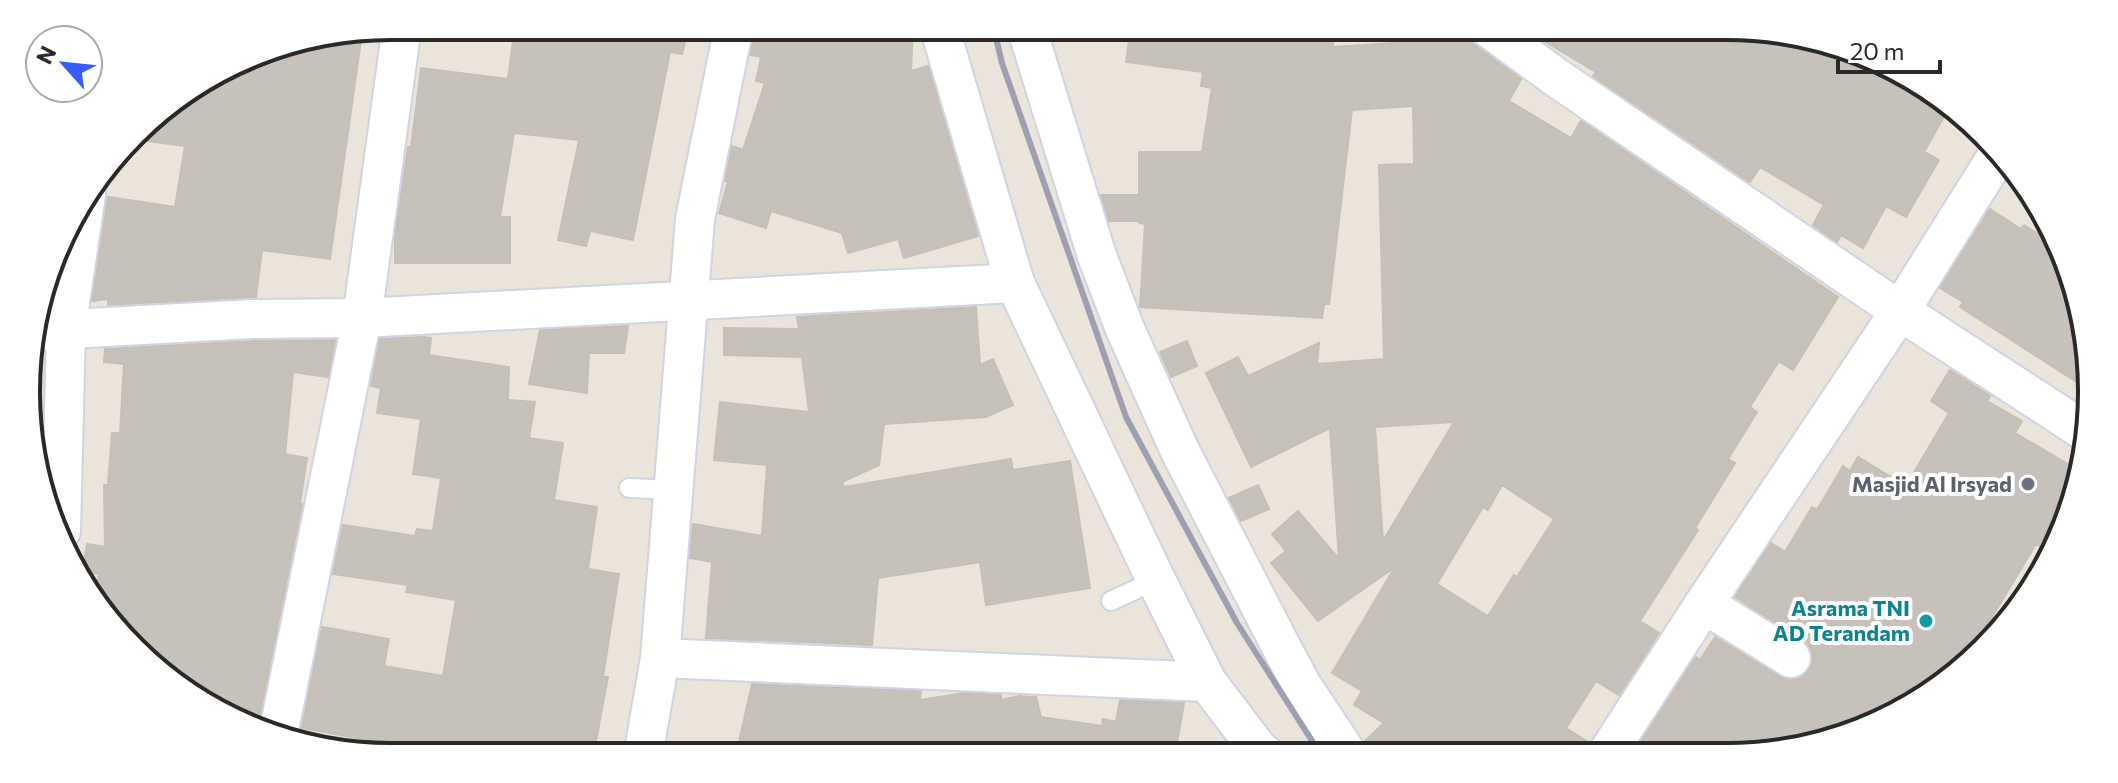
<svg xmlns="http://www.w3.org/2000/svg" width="2118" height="783" font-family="Commissioner,sans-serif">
  <rect width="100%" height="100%" fill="#ebe4da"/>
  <!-- building -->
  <path fill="#c6c1ba" stroke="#c6c0b4" stroke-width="2" fill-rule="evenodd" d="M 515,26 L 689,26 L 682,54 L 670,52 L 633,240 L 590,231 L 586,246 L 558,240 L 579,140 L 514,133 L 500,217 L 510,217 L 510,263 L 395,263 L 395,237 L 408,147 L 411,147 L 421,68 L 508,79 Z
    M 755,26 L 913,26 L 911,71 L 928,66 L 978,236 L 904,258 L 898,239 L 848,253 L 842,233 L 771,211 L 766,228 L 719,213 L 728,182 L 725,181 L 732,146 L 743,150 L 765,83 L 756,81 L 761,57 L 750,55 Z
    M 1131,26 L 1240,26 L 1239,35 L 1333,42 L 1333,47 L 1436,40 L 1444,26 L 1464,26 L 1466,36 L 1473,44 L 1521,79 L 1509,101 L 1571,138 L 1581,121 L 1838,297 L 1793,370 L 1779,361 L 1750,407 L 1757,412 L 1728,459 L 1735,463 L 1695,528 L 1698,530 L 1640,621 L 1659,633 L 1619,695 L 1596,681 L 1566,728 L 1588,742 L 1585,754 L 1370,755 L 1365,741 L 1384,723 L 1354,705 L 1362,691 L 1332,673 L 1395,567 L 1318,621 L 1271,563 L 1286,551 L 1272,534 L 1298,511 L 1339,559 L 1330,428 L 1251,467 L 1206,373 L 1238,357 L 1248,376 L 1319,343 L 1317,364 L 1384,359 L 1379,165 L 1414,164 L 1413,106 L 1352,110 L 1329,304 L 1324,304 L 1322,318 L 1140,307 L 1145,224 L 1139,223 L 1139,221 L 1109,221 L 1101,195 L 1139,195 L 1139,152 L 1202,152 L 1212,88 L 1201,86 L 1203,72 L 1126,62 ZM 1454,422 L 1383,541 L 1375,427 ZM 1502,485 L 1554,519 L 1517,577 L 1514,575 L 1488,616 L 1437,584 L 1483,507 L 1488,510 Z
    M 1523,26 L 1726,26 L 1822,39 L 1949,102 L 1951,104 L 1924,152 L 1939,160 L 1906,217 L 1886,206 L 1863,248 L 1841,235 L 1837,242 L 1813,225 L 1824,205 L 1760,167 L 1750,182 L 1593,76 L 1596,72 L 1544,41 Z
    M 331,36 L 361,40 L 330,259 L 262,250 L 256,297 L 108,305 L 108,299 L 92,301 L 108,197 L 175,207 L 185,146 L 132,139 L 151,116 L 274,46 Z
    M 1990,209 L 2021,229 L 2024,225 L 2055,245 L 2089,344 L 2086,388 L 1960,307 L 1963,302 L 1940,288 Z
    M 976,307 L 980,365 L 993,359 L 1013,405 L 986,417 L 884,424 L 879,465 L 842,482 L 844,487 L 1011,459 L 1013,470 L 1070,461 L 1090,588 L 986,605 L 980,562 L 878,578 L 872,645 L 706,638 L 712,562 L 690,558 L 693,524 L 762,536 L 767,465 L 714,460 L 720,402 L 809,412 L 802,357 L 724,355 L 724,328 L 799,329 L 797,317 Z
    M 628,326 L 624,353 L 589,353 L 587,393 L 529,384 L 540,330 Z
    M 424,337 L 431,338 L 429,355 L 509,367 L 508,400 L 535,402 L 529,438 L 563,443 L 554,500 L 597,507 L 588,569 L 619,574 L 603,677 L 608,677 L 593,757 L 392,757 L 371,754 L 373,741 L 302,728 L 322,627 L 389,639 L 384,666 L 443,676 L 456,600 L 406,592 L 408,585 L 333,574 L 343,525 L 415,536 L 417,529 L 433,531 L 441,478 L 413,474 L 421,419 L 377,413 L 381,388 L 371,386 L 380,339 Z
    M 335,340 L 328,377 L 293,372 L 285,454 L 307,458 L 300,503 L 302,504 L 258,725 L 169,682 L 94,601 L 99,574 L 82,571 L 87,544 L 105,547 L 104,485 L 108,485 L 112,433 L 120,433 L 124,364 L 104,362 L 105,349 L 253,341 Z
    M 1187,341 L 1197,366 L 1171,377 L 1160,352 Z
    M 1950,370 L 1990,396 L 1987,401 L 2022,421 L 2015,433 L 2078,470 L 2060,499 L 2070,504 L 2043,548 L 2036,544 L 1959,672 L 1888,720 L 1775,754 L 1633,754 L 1696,657 L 1700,660 L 1715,637 L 1780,677 L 1791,680 L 1801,678 L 1809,670 L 1813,658 L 1811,648 L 1803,640 L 1735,597 L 1771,543 L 1785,552 L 1812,507 L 1817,510 L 1843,466 L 1850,471 L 1858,457 L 1906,486 L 1949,413 L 1931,401 Z
    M 1258,485 L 1269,509 L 1241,521 L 1229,498 Z
    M 752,684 L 921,691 L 920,700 L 965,693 L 1001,695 L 1001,700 L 1019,696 L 1036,697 L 1041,717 L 1102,726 L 1103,719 L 1116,722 L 1120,700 L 1184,703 L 1176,749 L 1163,747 L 1161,755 L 888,756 L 864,752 L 863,756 L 828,756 L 739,742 Z"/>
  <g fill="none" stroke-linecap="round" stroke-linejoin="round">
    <!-- service casing -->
    <g stroke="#cfd3e2" stroke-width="22">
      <path id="service" d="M 629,488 L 675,490
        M 1111,601 L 1156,580"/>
    </g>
    <!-- minor casing -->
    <g stroke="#cfd3e2" stroke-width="42">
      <path id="minor" d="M 939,26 L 1015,283 L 1156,580 L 1207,682 L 1258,749 L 1265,755
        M 1026,26 L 1097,256 L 1125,329 L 1180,451 L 1285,654 L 1301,684 L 1348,755
        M 1486,26 L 1554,76 L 1900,311 L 2083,430
        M 33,331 L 252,319 L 362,318 L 1015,283
        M 61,531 L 66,330 L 86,195
        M 1704,604 L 1791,658
        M 660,658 L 1207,682
        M 278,735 L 362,318 L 402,26
        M 1607,754 L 1704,604 L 1900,311 L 1997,156
        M 643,756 L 660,658 L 695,219 L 734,26"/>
    </g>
    <!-- path -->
    <path stroke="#c7c7c7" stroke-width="5" stroke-dasharray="6 4" stroke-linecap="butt" d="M 1264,26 L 1305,35 L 1339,38 L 1428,26"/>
    <!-- service -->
    <use href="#service" stroke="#fff" stroke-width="18"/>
    <!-- minor -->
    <use href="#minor" stroke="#fff" stroke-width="38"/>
    <!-- rail -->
    <path stroke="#9da0b3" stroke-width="6" d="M 993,26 L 1002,63 L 1126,417 L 1237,623 L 1321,755"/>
  </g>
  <!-- markers -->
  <circle fill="#6b7280" stroke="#fff" stroke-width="3" cx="2028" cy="484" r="8"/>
  <circle fill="#0f9aa8" stroke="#fff" stroke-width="3" cx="1926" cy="621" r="8"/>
  <g text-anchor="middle" stroke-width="8" stroke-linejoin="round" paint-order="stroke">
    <!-- worship labels -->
    <g font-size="22" font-weight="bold" fill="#5b616d" stroke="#fff" text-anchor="end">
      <text x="2012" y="492">Masjid Al Irsyad</text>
    </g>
    <!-- culture labels -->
    <g font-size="22" font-weight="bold" fill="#0d838f" stroke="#fff" text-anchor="end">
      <text x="1910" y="616">Asrama TNI<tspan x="1910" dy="25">AD Terandam</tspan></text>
    </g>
  </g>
  <!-- crop -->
  <path d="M0 0H2118V783H0ZM391 40H1727A351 351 0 0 1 2078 391V392A351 351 0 0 1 1727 743H391A351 351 0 0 1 40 392V391A351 351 0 0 1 391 40Z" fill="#fff" fill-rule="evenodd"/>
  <path fill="none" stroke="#292929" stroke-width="4" d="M391 40H1727A351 351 0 0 1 2078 391V392A351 351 0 0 1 1727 743H391A351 351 0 0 1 40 392V391A351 351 0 0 1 391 40Z"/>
  <!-- north arrow -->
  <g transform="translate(64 64) rotate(297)"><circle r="38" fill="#ffffff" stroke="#a9a9a9" stroke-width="2"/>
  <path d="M0-6L14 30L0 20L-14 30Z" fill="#395bf9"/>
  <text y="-12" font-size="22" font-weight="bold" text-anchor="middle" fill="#292929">N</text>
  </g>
  <!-- scale -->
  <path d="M1838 60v12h102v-12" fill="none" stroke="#292929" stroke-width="4"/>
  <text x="1850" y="60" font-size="24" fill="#292929" stroke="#ffffff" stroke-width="6" paint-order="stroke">20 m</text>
</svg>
